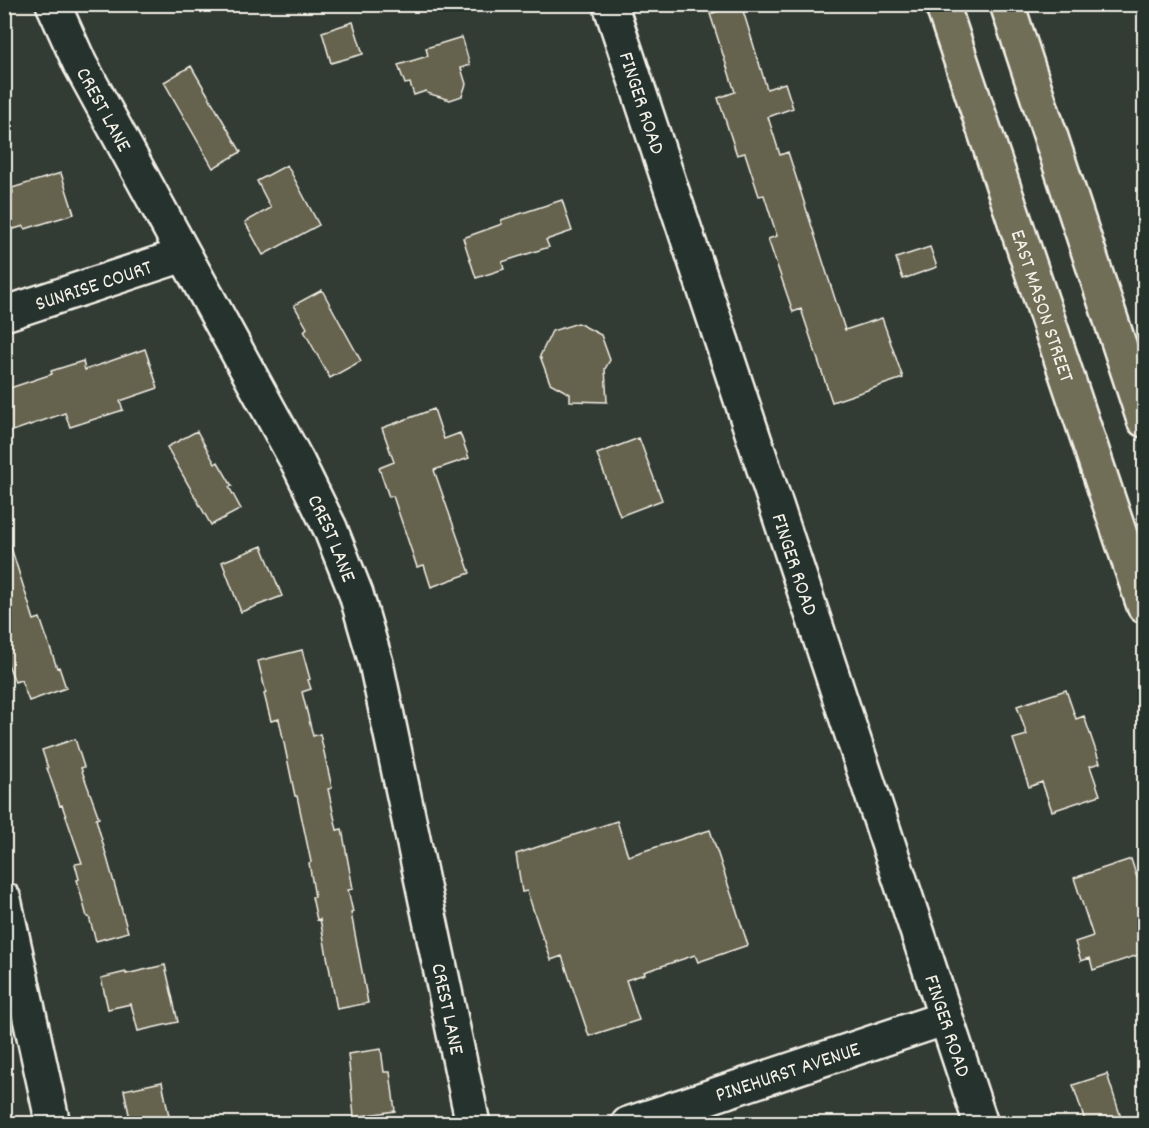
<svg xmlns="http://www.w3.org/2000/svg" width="1149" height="1128" font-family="Dekko,sans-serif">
  <rect width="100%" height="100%" fill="#333c34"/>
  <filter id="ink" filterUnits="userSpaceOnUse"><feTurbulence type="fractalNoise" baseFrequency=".0167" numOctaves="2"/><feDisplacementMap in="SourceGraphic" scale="12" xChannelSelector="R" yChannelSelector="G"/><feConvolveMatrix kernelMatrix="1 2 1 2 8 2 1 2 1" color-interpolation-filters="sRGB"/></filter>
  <g filter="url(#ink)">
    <!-- building -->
    <path fill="#65624e" stroke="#f4f1e8" stroke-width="1.5" d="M 738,4 L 741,4 L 767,89 L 785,83 L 793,108 L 768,117 L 780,155 L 788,152 L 845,330 L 882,318 L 903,378 L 832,402 L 801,309 L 793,312 L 768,239 L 777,236 L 764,195 L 759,196 L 745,153 L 737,155 L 718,98 L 735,92 L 710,14 Z
      M 353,22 L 363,54 L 331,63 L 322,32 Z
      M 462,37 L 470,65 L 461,68 L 466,84 L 462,96 L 450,100 L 427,93 L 426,91 L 414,95 L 410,83 L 405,84 L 398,65 L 428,56 L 426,48 Z
      M 191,66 L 241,152 L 213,168 L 164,82 Z
      M 287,165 L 319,225 L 263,255 L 245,222 L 271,208 L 257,181 Z
      M 61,173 L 74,214 L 25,229 L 24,226 L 4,232 L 4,195 L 13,193 L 12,188 Z
      M 562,200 L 572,231 L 546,240 L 549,247 L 502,262 L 504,269 L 476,278 L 463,238 L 502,224 L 501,220 Z
      M 930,247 L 937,267 L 903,279 L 896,258 Z
      M 322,290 L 361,361 L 330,378 L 304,331 L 307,328 L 294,305 Z
      M 578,323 L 601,335 L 610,360 L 605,369 L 607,402 L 570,401 L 570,394 L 550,383 L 540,356 L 552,331 Z
      M 145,349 L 158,388 L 120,401 L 123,410 L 70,427 L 65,413 L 4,434 L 4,390 L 52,374 L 51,371 L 83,361 L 85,370 Z
      M 434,409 L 444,439 L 460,433 L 469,458 L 434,470 L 470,573 L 431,587 L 424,565 L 417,567 L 393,496 L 389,497 L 379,468 L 394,462 L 382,428 Z
      M 197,431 L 215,464 L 218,462 L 232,486 L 229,487 L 241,509 L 211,525 L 167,447 Z
      M 639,438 L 662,500 L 620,516 L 597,454 Z
      M 4,541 L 9,541 L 34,620 L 40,618 L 57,668 L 59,667 L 66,688 L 29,701 L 21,680 L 15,682 L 4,654 Z
      M 262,546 L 282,596 L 241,612 L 222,562 Z
      M 302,650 L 310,679 L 308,680 L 311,689 L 302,692 L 313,736 L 320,734 L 332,788 L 328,789 L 337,830 L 342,829 L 353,889 L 348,890 L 353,912 L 351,913 L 368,1003 L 337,1009 L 320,919 L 317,920 L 312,897 L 315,897 L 309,863 L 311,862 L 303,824 L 297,796 L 295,796 L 279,719 L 271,721 L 264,694 L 266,693 L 258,661 Z
      M 1066,690 L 1076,719 L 1084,716 L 1100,763 L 1090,766 L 1100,795 L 1052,811 L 1042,782 L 1029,787 L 1013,739 L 1027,735 L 1017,706 Z
      M 75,739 L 84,767 L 81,768 L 99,818 L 96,819 L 128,932 L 96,941 L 89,917 L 87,917 L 77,880 L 79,879 L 75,864 L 82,863 L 62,805 L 60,806 L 47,768 L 48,768 L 42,750 Z
      M 617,821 L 628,856 L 710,830 L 748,945 L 698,962 L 695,955 L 644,972 L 645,974 L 626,980 L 639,1020 L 589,1036 L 562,956 L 551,960 L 544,939 L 543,939 L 527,891 L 522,892 L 516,854 Z
      M 1131,859 L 1144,899 L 1144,953 L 1093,970 L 1090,958 L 1081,961 L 1075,942 L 1093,936 L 1074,878 Z
      M 165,965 L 178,1022 L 138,1031 L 131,1004 L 108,1009 L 101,978 L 126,972 L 126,974 Z
      M 381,1049 L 384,1072 L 390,1072 L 395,1111 L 354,1117 L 348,1054 Z
      M 1107,1074 L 1123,1124 L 1086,1124 L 1073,1085 Z
      M 162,1082 L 169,1116 L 166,1117 L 167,1124 L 131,1124 L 124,1090 Z"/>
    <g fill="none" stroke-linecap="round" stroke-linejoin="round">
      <!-- minor casing -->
      <g stroke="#f4f1e8" stroke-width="38">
        <g id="minor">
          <path id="s1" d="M 53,4 L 80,64 L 298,463 L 330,528 L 356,594 L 376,663 L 473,1124"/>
          <path id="s2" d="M 610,4 L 981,1124"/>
          <path id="s3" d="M 4,314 L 183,255"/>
          <path d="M 4,899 L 53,1124"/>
          <path id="s4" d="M 628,1124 L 946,1018"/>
        </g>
      </g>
      <!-- major casing -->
      <g stroke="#f4f1e8" stroke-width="38">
        <g id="major">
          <path id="s5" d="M 942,4 L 1144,606"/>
          <path d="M 1007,4 L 1144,420"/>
        </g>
      </g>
      <!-- minor -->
      <use href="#minor" stroke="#26332d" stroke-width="33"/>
      <!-- major -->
      <use href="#major" stroke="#716e59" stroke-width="33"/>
    </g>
  </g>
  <g text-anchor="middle" stroke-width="4.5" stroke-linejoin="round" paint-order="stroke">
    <!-- street labels -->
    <g font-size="21" fill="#f4f1e8" stroke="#26332d">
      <text dy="7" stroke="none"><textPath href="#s2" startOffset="104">FINGER ROAD</textPath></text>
      <text dy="7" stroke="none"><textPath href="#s1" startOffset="117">CREST LANE</textPath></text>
      <text dy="7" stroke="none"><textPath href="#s3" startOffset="94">SUNRISE COURT</textPath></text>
      <text dy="7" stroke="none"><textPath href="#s5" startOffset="318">EAST MASON STREET</textPath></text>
      <text dy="7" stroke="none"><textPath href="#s1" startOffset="603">CREST LANE</textPath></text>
      <text dy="7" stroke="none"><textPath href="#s2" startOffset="590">FINGER ROAD</textPath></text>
      <text dy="7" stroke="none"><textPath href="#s1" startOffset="1089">CREST LANE</textPath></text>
      <text dy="7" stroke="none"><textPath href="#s2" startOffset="1076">FINGER ROAD</textPath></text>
      <text dy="7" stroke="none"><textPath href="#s4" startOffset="168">PINEHURST AVENUE</textPath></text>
    </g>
  </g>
  <!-- margin -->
  <rect width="1149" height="1128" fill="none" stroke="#26332d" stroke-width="24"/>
  <rect x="12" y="12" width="1125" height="1104" fill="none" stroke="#f4f1e8" stroke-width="2" filter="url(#ink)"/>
</svg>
